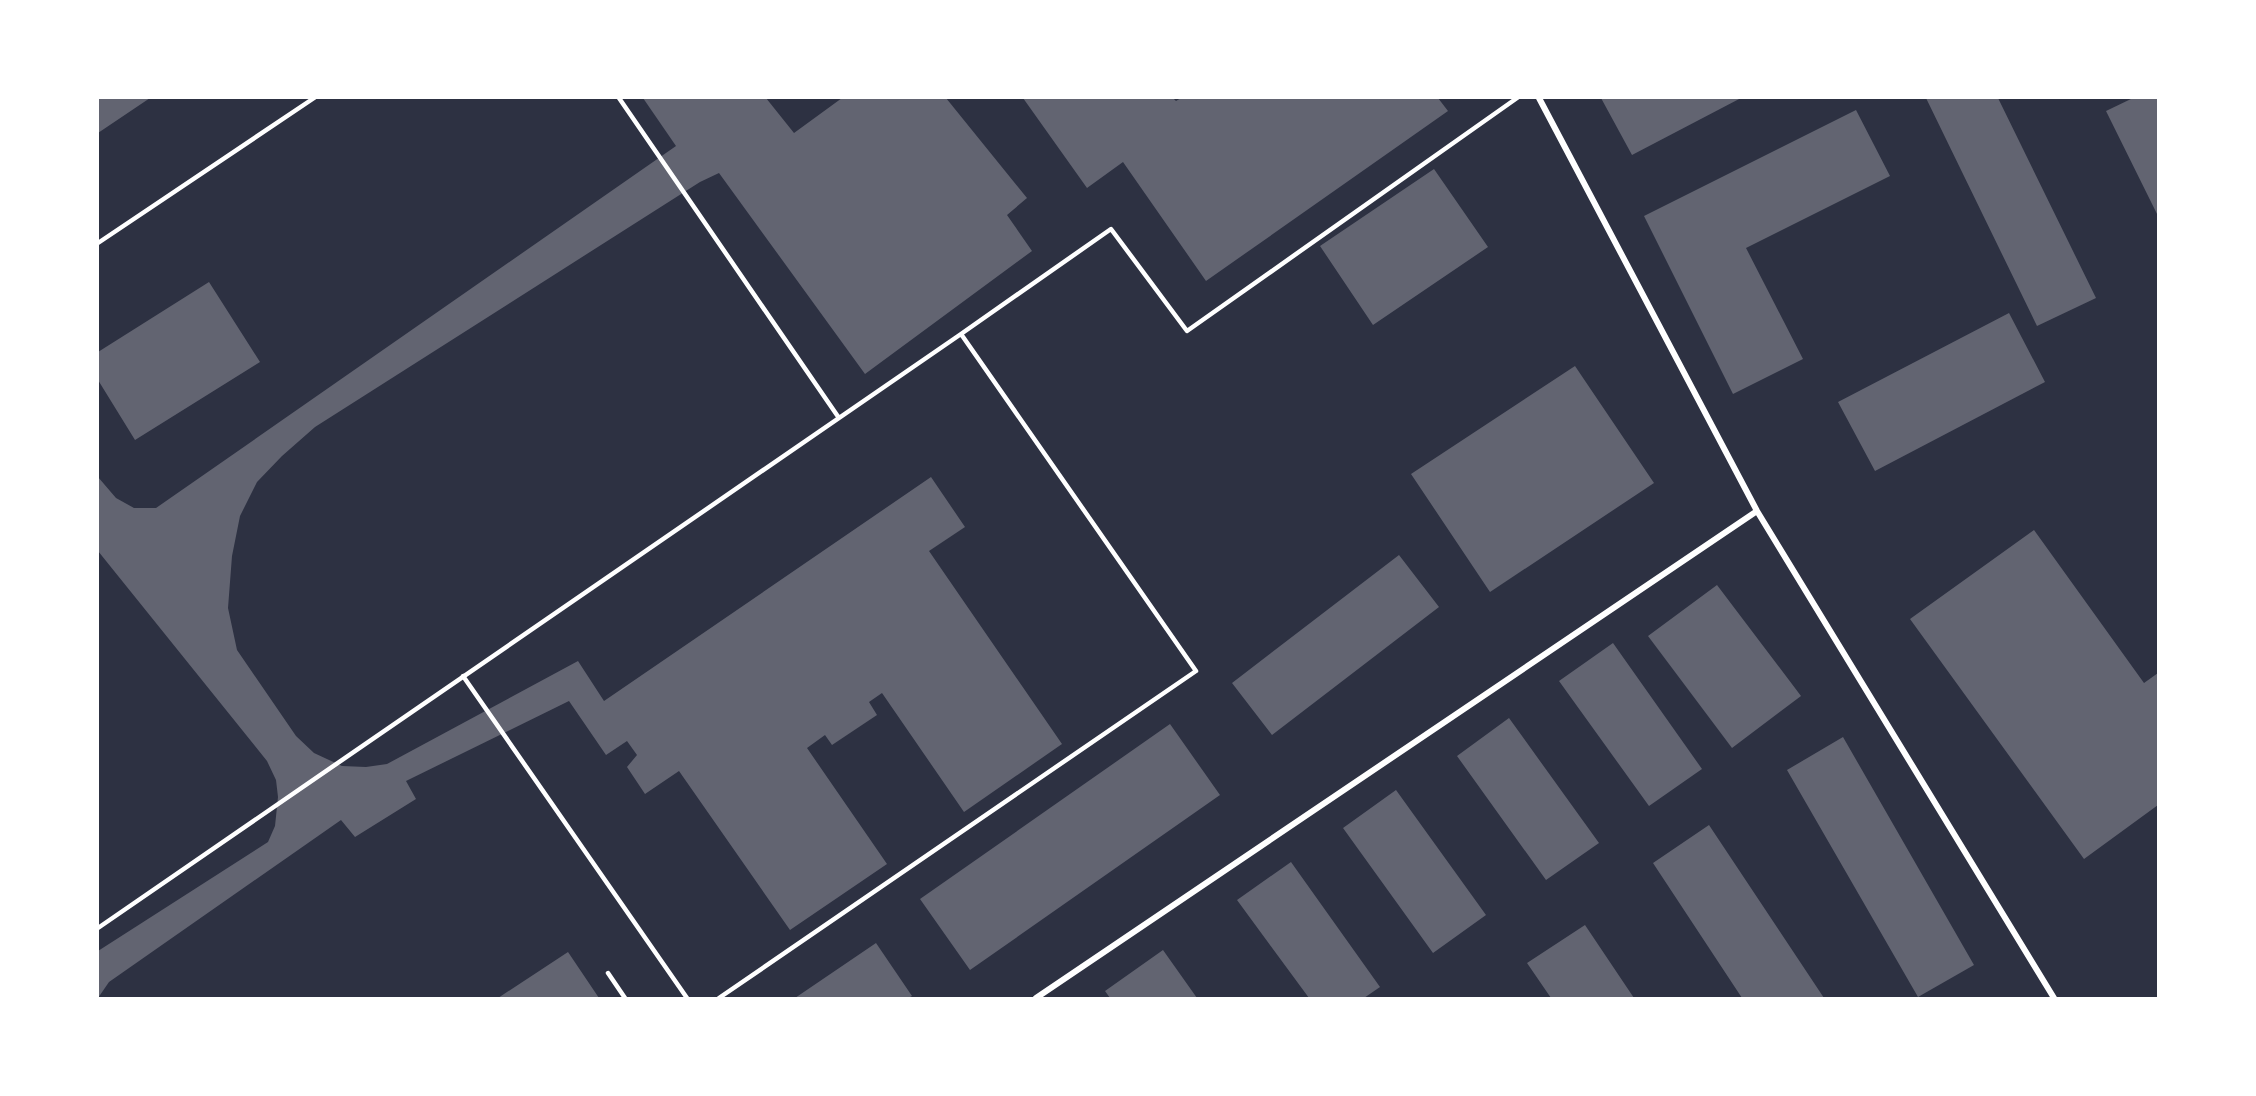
<svg xmlns="http://www.w3.org/2000/svg" width="2256" height="1096" font-family="Quicksand,sans-serif">
  <rect width="100%" height="100%" fill="#2d3142"/>
  <!-- building -->
  <path fill="#626471" d="M 98,98 L 150,98 L 98,133 Z
    M 643,98 L 766,98 L 794,133 L 842,98 L 946,98 L 1027,198 L 1007,215 L 1032,251 L 865,374 L 719,173 L 700,182 L 315,427 L 282,456 L 257,482 L 240,516 L 232,556 L 228,608 L 237,650 L 296,736 L 314,753 L 342,766 L 366,767 L 387,764 L 578,661 L 604,701 L 931,477 L 965,527 L 929,551 L 1062,744 L 964,812 L 882,693 L 869,702 L 877,715 L 832,745 L 825,735 L 807,748 L 887,864 L 790,930 L 679,771 L 645,794 L 627,767 L 637,755 L 627,741 L 606,755 L 569,701 L 406,781 L 416,799 L 355,837 L 341,820 L 109,982 L 98,998 L 98,951 L 268,842 L 275,826 L 278,797 L 276,780 L 267,761 L 98,551 L 98,477 L 116,498 L 134,508 L 156,508 L 676,146 Z
    M 1023,98 L 1173,98 L 1176,101 L 1181,98 L 1438,98 L 1448,111 L 1206,281 L 1123,162 L 1087,188 Z
    M 1601,98 L 1741,98 L 1632,155 Z
    M 1926,98 L 1998,98 L 2096,298 L 2037,326 Z
    M 2133,98 L 2158,98 L 2158,216 L 2106,111 Z
    M 1856,110 L 1890,176 L 1746,248 L 1803,359 L 1733,394 L 1644,216 Z
    M 1434,169 L 1488,247 L 1373,325 L 1320,246 Z
    M 209,282 L 260,362 L 135,440 L 98,380 L 98,352 Z
    M 2009,313 L 2045,382 L 1875,471 L 1838,402 Z
    M 1575,366 L 1654,483 L 1490,592 L 1411,474 Z
    M 2034,530 L 2144,683 L 2158,673 L 2158,805 L 2084,859 L 1910,619 Z
    M 1399,555 L 1439,607 L 1272,735 L 1232,683 Z
    M 1717,585 L 1801,696 L 1732,748 L 1648,636 Z
    M 1613,643 L 1702,769 L 1649,806 L 1559,681 Z
    M 1509,718 L 1599,843 L 1546,880 L 1457,756 Z
    M 1170,724 L 1220,795 L 970,970 L 920,899 Z
    M 1843,737 L 1974,965 L 1918,997 L 1787,770 Z
    M 1396,790 L 1486,915 L 1433,953 L 1343,828 Z
    M 1709,825 L 1824,998 L 1742,998 L 1653,863 Z
    M 1291,862 L 1380,987 L 1364,998 L 1309,998 L 1237,900 Z
    M 1585,925 L 1634,998 L 1551,998 L 1527,963 Z
    M 876,943 L 912,996 L 908,998 L 795,998 Z
    M 1163,950 L 1197,998 L 1110,998 L 1105,991 Z
    M 568,952 L 599,998 L 498,998 Z"/>
  <g fill="none" stroke-linecap="round" stroke-linejoin="round">
    <!-- service -->
    <path stroke="#fff" stroke-width="4.5" d="M 619,98 L 839,418
      M 98,243 L 314,98
      M 961,334 L 1111,229 L 1187,331 L 1517,98
      M 463,676 L 687,998
      M 98,928 L 961,334 L 1196,671 L 719,998
      M 608,973 L 625,998"/>
    <!-- minor -->
    <path stroke="#fff" stroke-width="6" d="M 1539,98 L 1757,511 L 2054,998
      M 1036,998 L 1757,511"/>
  </g>
  <!-- border -->
  <rect width="2256" height="1096" fill="none" stroke="#ffffff" stroke-width="198"/>
</svg>
